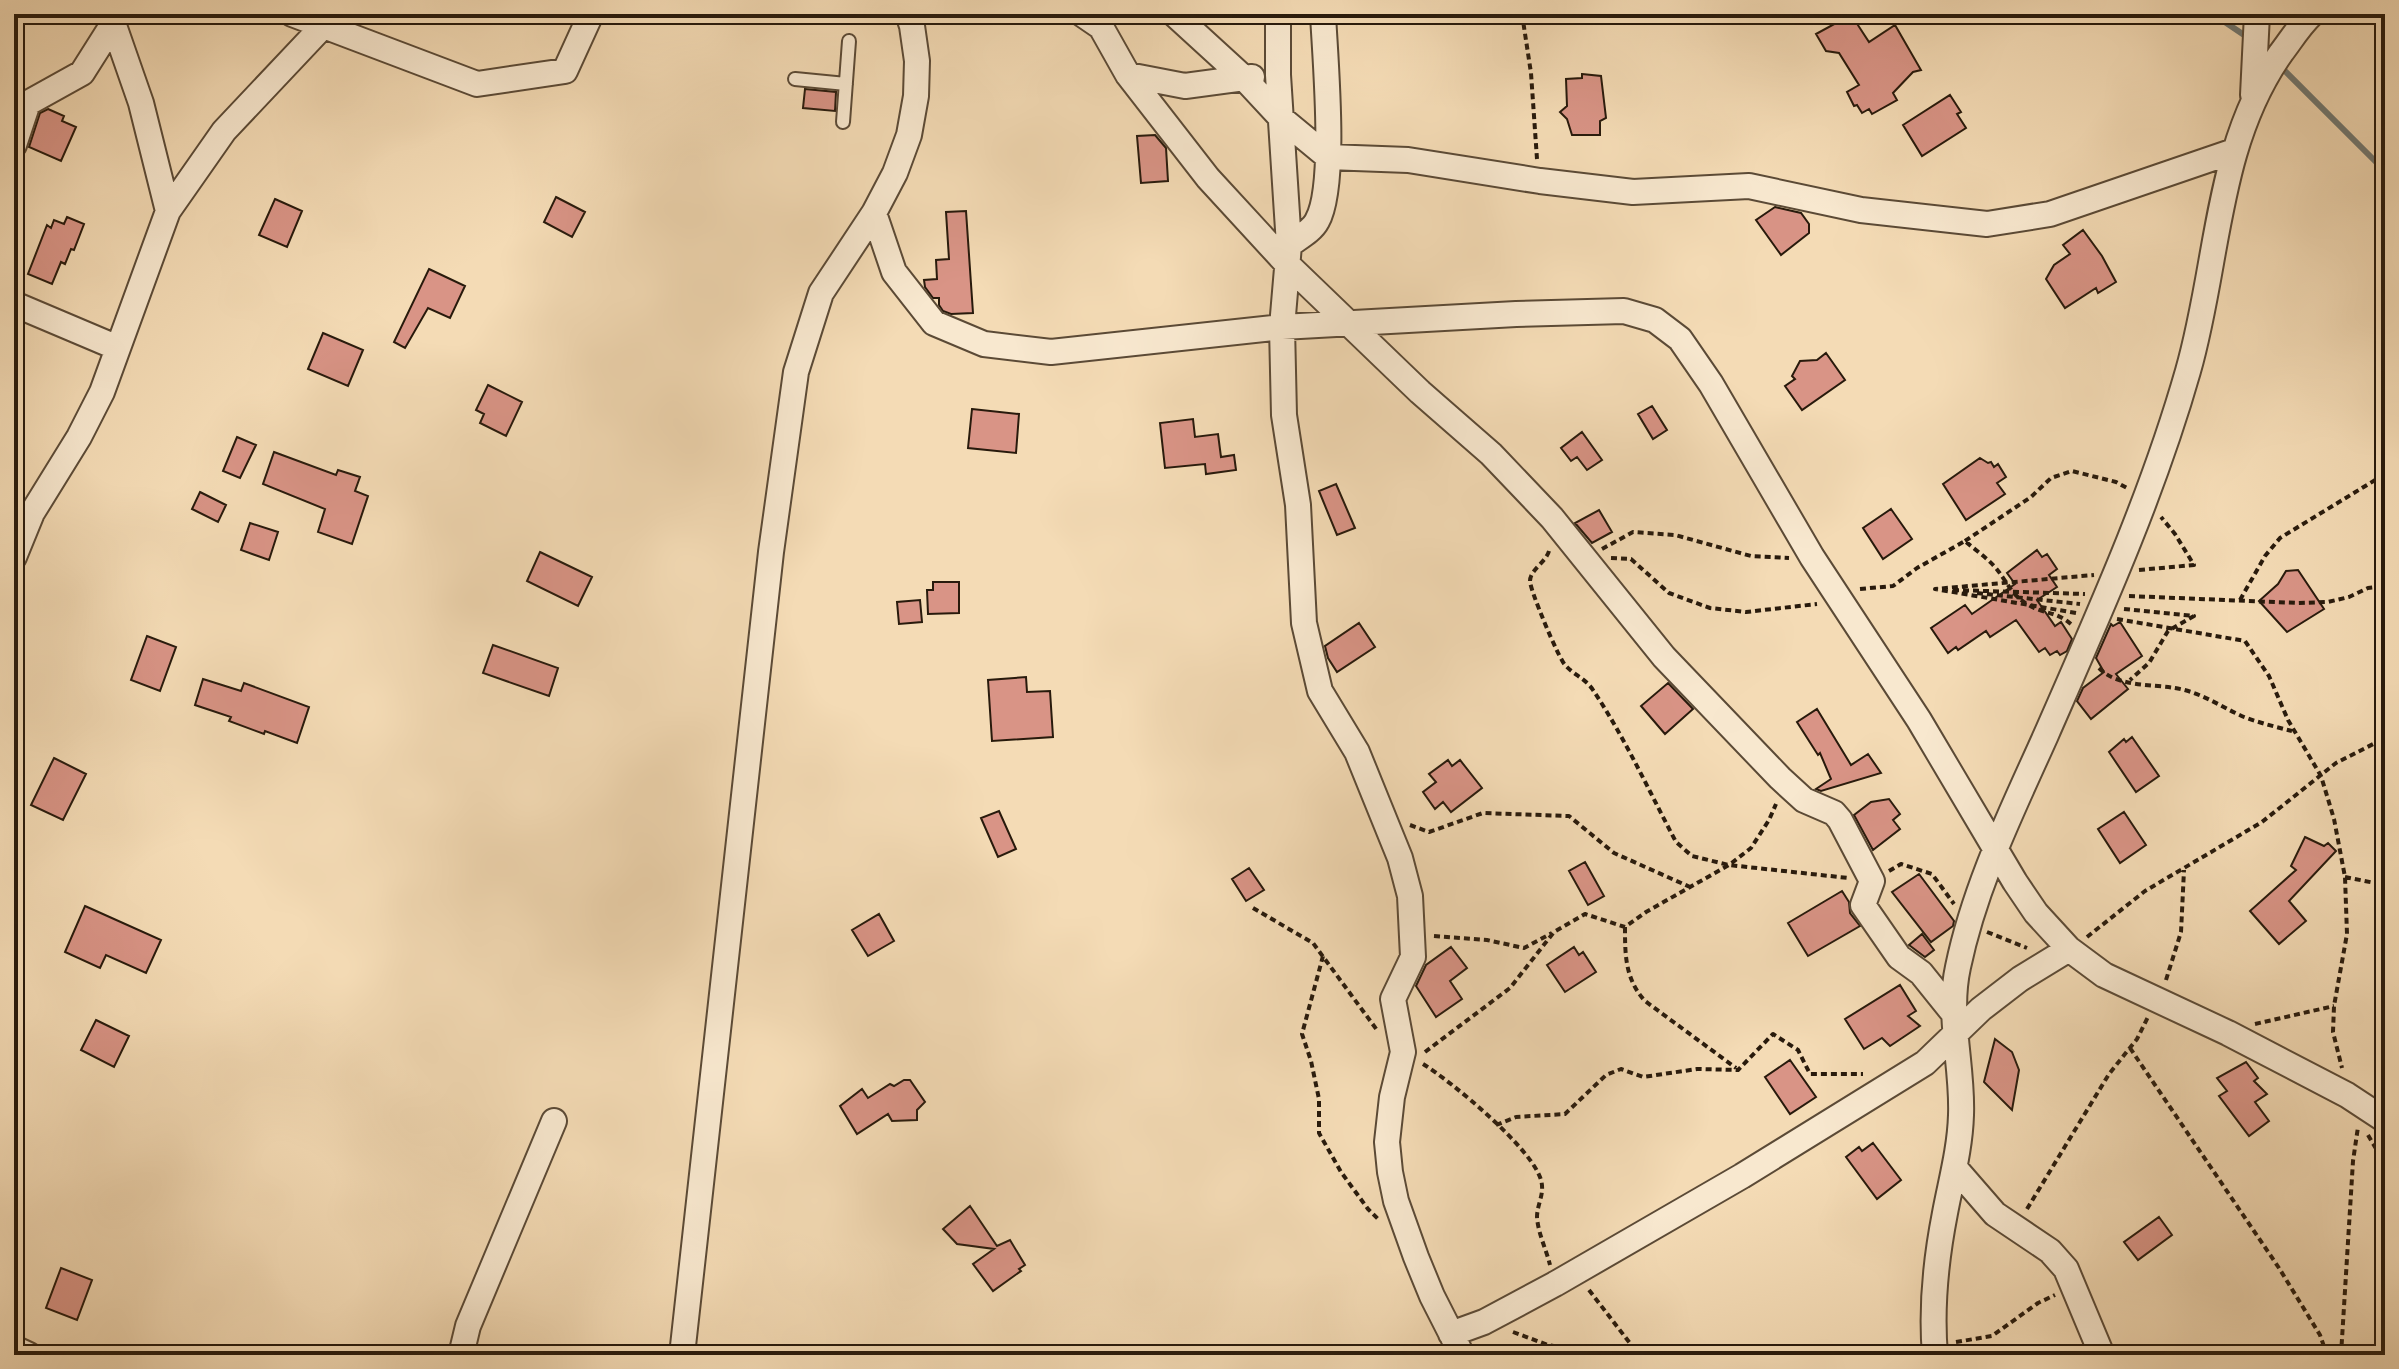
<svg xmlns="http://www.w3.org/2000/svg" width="2399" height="1369" font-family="'Gentium Book Plus',serif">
  <rect width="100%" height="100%" fill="#f4dbb5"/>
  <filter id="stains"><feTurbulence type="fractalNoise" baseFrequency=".0025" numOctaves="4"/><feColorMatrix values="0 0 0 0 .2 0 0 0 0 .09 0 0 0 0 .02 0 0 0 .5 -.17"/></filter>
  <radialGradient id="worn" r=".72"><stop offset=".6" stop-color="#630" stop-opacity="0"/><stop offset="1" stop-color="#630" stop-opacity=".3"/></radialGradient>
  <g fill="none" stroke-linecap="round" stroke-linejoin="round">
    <!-- stream -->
    <path stroke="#717974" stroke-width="6" d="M 2213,14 L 2250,39
      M 2279,65 L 2385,171"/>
  </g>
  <!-- building -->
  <path fill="#d99486" stroke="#281a0c" stroke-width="2" d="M 1847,17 L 1854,19 L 1869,42 L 1895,25 L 1921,70 L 1913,72 L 1893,93 L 1897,100 L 1872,114 L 1869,109 L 1862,113 L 1857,105 L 1854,106 L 1847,92 L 1859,85 L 1839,53 L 1826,51 L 1816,34 Z
    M 1582,74 L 1601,76 L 1606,118 L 1600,121 L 1600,135 L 1572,135 L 1567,119 L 1560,112 L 1567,106 L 1566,79 L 1582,78 Z
    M 805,89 L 836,92 L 835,111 L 803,108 Z
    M 1950,95 L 1961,112 L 1957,114 L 1966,128 L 1922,156 L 1903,125 Z
    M 48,109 L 64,116 L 62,121 L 76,127 L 61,161 L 29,147 L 40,113 Z
    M 1155,135 L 1166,148 L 1168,181 L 1141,183 L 1137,136 Z
    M 556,197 L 585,212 L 572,237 L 544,222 Z
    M 275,199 L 302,211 L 287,247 L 259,235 Z
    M 1775,207 L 1801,213 L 1809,224 L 1809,233 L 1781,255 L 1756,220 Z
    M 966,211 L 973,313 L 951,314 L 943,311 L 939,305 L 939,298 L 933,298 L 925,287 L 924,280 L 937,279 L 936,260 L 949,259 L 946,212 Z
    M 67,217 L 84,224 L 74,250 L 71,249 L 65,264 L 61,262 L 52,284 L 28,274 L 47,225 L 51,228 L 54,220 L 64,224 Z
    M 2083,230 L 2102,256 L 2116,282 L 2098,293 L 2096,288 L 2065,308 L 2046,279 L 2054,265 L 2070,254 L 2063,245 Z
    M 429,269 L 465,286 L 450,318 L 428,308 L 405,348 L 394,342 Z
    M 323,333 L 363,350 L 348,386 L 308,369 Z
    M 1826,353 L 1845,380 L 1802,410 L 1785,386 L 1795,379 L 1792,376 L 1800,361 L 1817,360 Z
    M 488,385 L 522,402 L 506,436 L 480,423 L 484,414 L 476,410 Z
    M 1652,406 L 1667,430 L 1653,439 L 1638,414 Z
    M 972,409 L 1019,414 L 1016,453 L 968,448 Z
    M 1193,419 L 1195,437 L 1218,434 L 1221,457 L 1234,455 L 1236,470 L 1206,474 L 1205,464 L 1165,468 L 1160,423 Z
    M 1582,432 L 1602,460 L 1587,470 L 1577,457 L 1571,461 L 1561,448 Z
    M 237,437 L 256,445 L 240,478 L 223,471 Z
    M 274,452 L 336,475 L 338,470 L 360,477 L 355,491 L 368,496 L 352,544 L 318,532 L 325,509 L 263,484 Z
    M 1980,458 L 1988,463 L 1991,462 L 1994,467 L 1998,464 L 2006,477 L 1997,483 L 2005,494 L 1966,520 L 1943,484 Z
    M 1336,484 L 1355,528 L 1337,535 L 1319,491 Z
    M 200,492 L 226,505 L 218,522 L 192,509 Z
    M 1891,509 L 1912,539 L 1883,559 L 1863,528 Z
    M 1599,510 L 1612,532 L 1592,543 L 1575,523 Z
    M 250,523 L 278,532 L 269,560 L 241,550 Z
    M 2037,550 L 2042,557 L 2047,554 L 2057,569 L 2049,575 L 2057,587 L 2037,600 L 2055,626 L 2061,622 L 2072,639 L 2067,651 L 2060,655 L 2057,651 L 2050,655 L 2045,648 L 2039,652 L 2016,620 L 1990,637 L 1986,631 L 1958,650 L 1956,647 L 1948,653 L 1931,628 L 1965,605 L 1972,614 L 2015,584 L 2007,573 Z
    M 540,552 L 592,577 L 578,606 L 527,581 Z
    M 2298,570 L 2324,609 L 2287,632 L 2259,601 L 2278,584 L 2286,571 Z
    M 933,582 L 959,582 L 959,613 L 928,614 L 927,590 L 933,590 Z
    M 920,600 L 922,622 L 899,624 L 897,602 Z
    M 2120,622 L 2142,656 L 2116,674 L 2128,689 L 2091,719 L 2077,701 L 2083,688 L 2104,672 L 2096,658 L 2111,624 L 2113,626 Z
    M 1359,623 L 1375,647 L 1337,672 L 1328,658 L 1325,646 Z
    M 147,636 L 176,647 L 160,691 L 131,680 Z
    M 493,645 L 558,668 L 549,696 L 483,673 Z
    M 1026,677 L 1027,692 L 1050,691 L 1053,737 L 992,741 L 988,680 Z
    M 203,679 L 241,691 L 244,683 L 309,707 L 297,743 L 265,731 L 264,734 L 229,721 L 231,717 L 195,705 Z
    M 1668,683 L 1693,709 L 1665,734 L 1641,706 Z
    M 1817,709 L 1851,765 L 1868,754 L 1881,773 L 1821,791 L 1816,789 L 1831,779 L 1820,753 L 1818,755 L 1797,722 Z
    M 2132,737 L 2159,776 L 2136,792 L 2109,752 L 2124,739 L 2126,742 Z
    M 54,758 L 86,774 L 63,820 L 31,805 Z
    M 1448,760 L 1452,766 L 1460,760 L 1482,788 L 1451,812 L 1443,802 L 1435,809 L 1423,792 L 1436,782 L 1429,774 Z
    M 1889,799 L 1900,814 L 1893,820 L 1900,829 L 1873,850 L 1854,815 L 1871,802 Z
    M 999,811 L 1016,849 L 998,857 L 981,818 Z
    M 2124,812 L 2146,845 L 2120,863 L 2098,829 Z
    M 2305,837 L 2324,846 L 2328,843 L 2336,851 L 2289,901 L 2306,921 L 2279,944 L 2250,911 L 2296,870 L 2291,866 Z
    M 1585,862 L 1604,896 L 1588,905 L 1569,871 Z
    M 1249,868 L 1264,890 L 1246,901 L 1232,879 Z
    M 1919,874 L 1954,921 L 1953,926 L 1931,942 L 1892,892 Z
    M 1842,891 L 1849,902 L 1850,913 L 1860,926 L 1808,956 L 1788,923 Z
    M 85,906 L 161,940 L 146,973 L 106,955 L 100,968 L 65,952 Z
    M 879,914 L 894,941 L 868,956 L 852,930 Z
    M 1922,934 L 1934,950 L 1925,957 L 1909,945 Z
    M 1451,947 L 1467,968 L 1450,981 L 1462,999 L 1436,1017 L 1416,986 L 1426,965 Z
    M 1574,947 L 1579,955 L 1583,952 L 1596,972 L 1565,992 L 1547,965 Z
    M 1900,985 L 1916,1011 L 1908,1016 L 1920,1026 L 1890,1046 L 1882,1038 L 1864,1049 L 1845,1019 Z
    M 96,1020 L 129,1036 L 114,1067 L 81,1050 Z
    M 1995,1039 L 2012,1052 L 2019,1070 L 2012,1110 L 1984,1082 Z
    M 1790,1060 L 1816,1097 L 1790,1114 L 1765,1077 Z
    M 2246,1062 L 2258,1078 L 2254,1081 L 2267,1094 L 2255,1102 L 2269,1121 L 2249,1136 L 2219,1096 L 2227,1091 L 2217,1078 Z
    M 904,1080 L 910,1080 L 925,1102 L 917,1110 L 917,1120 L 892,1121 L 888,1114 L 857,1134 L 840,1106 L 862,1089 L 868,1098 L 890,1084 L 894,1086 Z
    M 1873,1143 L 1901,1180 L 1877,1199 L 1846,1157 L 1859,1147 L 1862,1151 Z
    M 970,1206 L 997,1246 L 1010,1240 L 1025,1265 L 1019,1269 L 1021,1271 L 993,1291 L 973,1264 L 994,1249 L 957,1244 L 943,1229 Z
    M 2159,1217 L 2172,1235 L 2138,1260 L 2124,1242 Z
    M 61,1268 L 92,1280 L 77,1320 L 46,1308 Z"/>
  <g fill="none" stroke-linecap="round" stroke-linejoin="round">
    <!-- service casing -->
    <g stroke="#5b4a36" stroke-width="16">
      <path id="service" d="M 795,79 L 846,84
        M 843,122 L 849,41"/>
    </g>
    <!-- minor casing -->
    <g stroke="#5b4a36" stroke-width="28">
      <path id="minor" d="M 110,14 L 141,103 L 168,211
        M 292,14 L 477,84 L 565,71 L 591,14
        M 1082,14 L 1101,27 L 1128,75 L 1208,178 L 1288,265 L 1420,392 L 1491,454 L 1552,518 L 1664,657 L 1780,778 L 1804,800 L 1834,813 L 1840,820 L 1872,881 L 1863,905 L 1899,957 L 1921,973 L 1954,1014
        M 1174,14 L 1244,78 L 1282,119 L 1328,157 L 1408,160 L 1540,181 L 1633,192 L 1749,186 L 1861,210 L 1987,224 L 2050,214 L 2234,151
        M 1278,14 L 1278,75 L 1289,245 L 1282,327 L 1284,415 L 1298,505 L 1304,623 L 1320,691 L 1357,752 L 1400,858 L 1410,896 L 1413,957 L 1393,999 L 1403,1052 L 1392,1097 L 1387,1142 L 1390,1172 L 1396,1201 L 1416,1257 L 1432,1296 L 1462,1355
        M 1128,75 L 1185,86 L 1252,77
        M 2253,95 L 2257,14
        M 14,145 L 28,103 L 82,73 L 113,24
        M 874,213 L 894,272 L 934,323 L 984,344 L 1051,352 L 1282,327 L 1516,314 L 1624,311 L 1655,320 L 1680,339 L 1711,384 L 1812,557 L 1919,720 L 2015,882 L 2036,913 L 2069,949 L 2104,975 L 2228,1033 L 2347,1095 L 2385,1120
        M 1289,245 C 1298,238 1312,231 1317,221 C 1337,186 1325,58 1323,14
        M 14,304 L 118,348
        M 14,557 L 32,513 L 79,437 L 102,392 L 168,211 L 224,131 L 324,25
        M 1955,1168 L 1995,1214 L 2050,1251 L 2066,1269 L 2102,1355
        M 1451,1334 L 1484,1322 L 1555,1284 L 1742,1176 L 1925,1063 L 1981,1009 L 2020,979 L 2069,949
        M 14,1348 L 29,1355
        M 461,1355 L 468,1326 L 554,1121
        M 682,1355 L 771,552 L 796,372 L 821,293 L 874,213 L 895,173 L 909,135 L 916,96 L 917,61 L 912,26 L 908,14
        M 1935,1355 C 1931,1309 1936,1259 1945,1213 C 1951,1181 1960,1149 1961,1115 C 1963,1065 1947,1017 1958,967 C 1975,885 2012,811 2046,735 C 2098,616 2152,497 2188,371 C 2219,264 2215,147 2281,53 C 2291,40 2300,25 2312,14"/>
    </g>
    <!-- path -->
    <path stroke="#281a0c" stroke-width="4" stroke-dasharray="6 4" stroke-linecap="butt" d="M 1522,14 L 1531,73 L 1537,159
      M 1965,541 L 2031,497 L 2051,478 L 2072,471 L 2116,482 L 2127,488
      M 1602,549 L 1633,532 L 1675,535 L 1751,556 L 1789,558
      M 1549,551 C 1546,562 1530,570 1530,581 C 1530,590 1558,657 1565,665 C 1574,675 1586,679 1593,690 C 1625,738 1649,791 1676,842 L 1692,856 L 1729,865 L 1848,878
      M 1611,558 L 1631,559 L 1669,593 L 1710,608 L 1746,612 L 1817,604
      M 2139,570 L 2194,565 L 2175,534 L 2161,517
      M 1860,589 L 1893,586 L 1917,568 L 1965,541 C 1974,549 1986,557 1994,566 C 2006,579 2010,594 2027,604 C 2044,615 2055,610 2072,625
      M 1953,590 L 2085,594
      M 1977,593 L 2080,604
      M 2129,596 L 2298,603 L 2328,602 L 2349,597 L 2368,588 L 2385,586
      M 2240,600 L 2265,556 L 2280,538 L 2385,474
      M 2124,609 L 2194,616 L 2168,631 L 2149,663 L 2130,680
      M 2076,613 L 1935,589 L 2094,575
      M 2117,619 L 2245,641 L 2269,676 L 2288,720 L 2321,776 L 2334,819 L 2345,877 L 2347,934 L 2334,1006 L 2333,1032 L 2342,1068
      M 2099,668 C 2117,687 2151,684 2175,688 C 2201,692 2221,707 2244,717 C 2260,723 2276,727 2292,731
      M 1410,825 L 1429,832 L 1483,813 L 1569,816 L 1614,853 L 1690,887
      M 1889,871 L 1901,864 L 1932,874 L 1954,904
      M 2345,877 L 2385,885
      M 1253,908 L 1313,943 L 1377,1030
      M 1625,927 C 1625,955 1625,979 1645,1001 L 1736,1068
      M 1987,932 L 2027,948
      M 1434,936 L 1487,940 L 1524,948 L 1552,933
      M 2087,937 L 2145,891 L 2262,822 L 2336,763 L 2385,738
      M 1323,956 L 1302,1034 L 1311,1061 L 1319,1099 L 1319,1133 L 1341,1172 L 1368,1209 L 1380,1221
      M 2166,980 L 2181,932 L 2184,870
      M 2255,1024 L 2334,1006
      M 2130,1048 L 2279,1268 L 2320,1335 L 2327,1355
      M 1425,1052 L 1510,988 L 1554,932 L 1585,914 L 1625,927 L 1646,912 L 1729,865 L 1751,848 L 1769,820 L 1776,804
      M 1423,1064 C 1452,1082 1532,1148 1541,1180 C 1545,1194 1537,1204 1537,1217 C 1538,1233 1546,1249 1550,1265
      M 1496,1125 L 1516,1117 L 1565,1114 L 1606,1075 L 1621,1069 L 1643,1077 L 1697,1069 L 1738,1070 L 1773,1034 L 1798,1050 L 1810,1074 L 1863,1074
      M 2368,1135 L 2385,1164
      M 2027,1209 L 2109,1074 L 2137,1039 L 2148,1017
      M 1589,1290 L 1639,1355
      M 1513,1332 L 1548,1345 L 1604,1355
      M 1956,1342 L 1992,1336 L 2038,1303 L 2055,1295
      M 1896,1355 L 1912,1350
      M 2341,1355 L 2353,1161 L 2358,1127"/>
    <!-- service -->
    <use href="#service" stroke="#f8e8cf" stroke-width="12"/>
    <!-- minor -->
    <use href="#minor" stroke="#f8e8cf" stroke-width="24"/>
  </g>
  <!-- margin -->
  <rect width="2399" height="1369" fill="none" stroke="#f4dbb5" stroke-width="48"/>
  <rect x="16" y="16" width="2367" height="1337" fill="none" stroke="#281a0c" stroke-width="4"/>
  <rect x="24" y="24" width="2351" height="1321" fill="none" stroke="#281a0c" stroke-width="2"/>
  <rect width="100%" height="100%" filter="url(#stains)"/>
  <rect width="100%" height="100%" fill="url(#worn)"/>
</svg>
